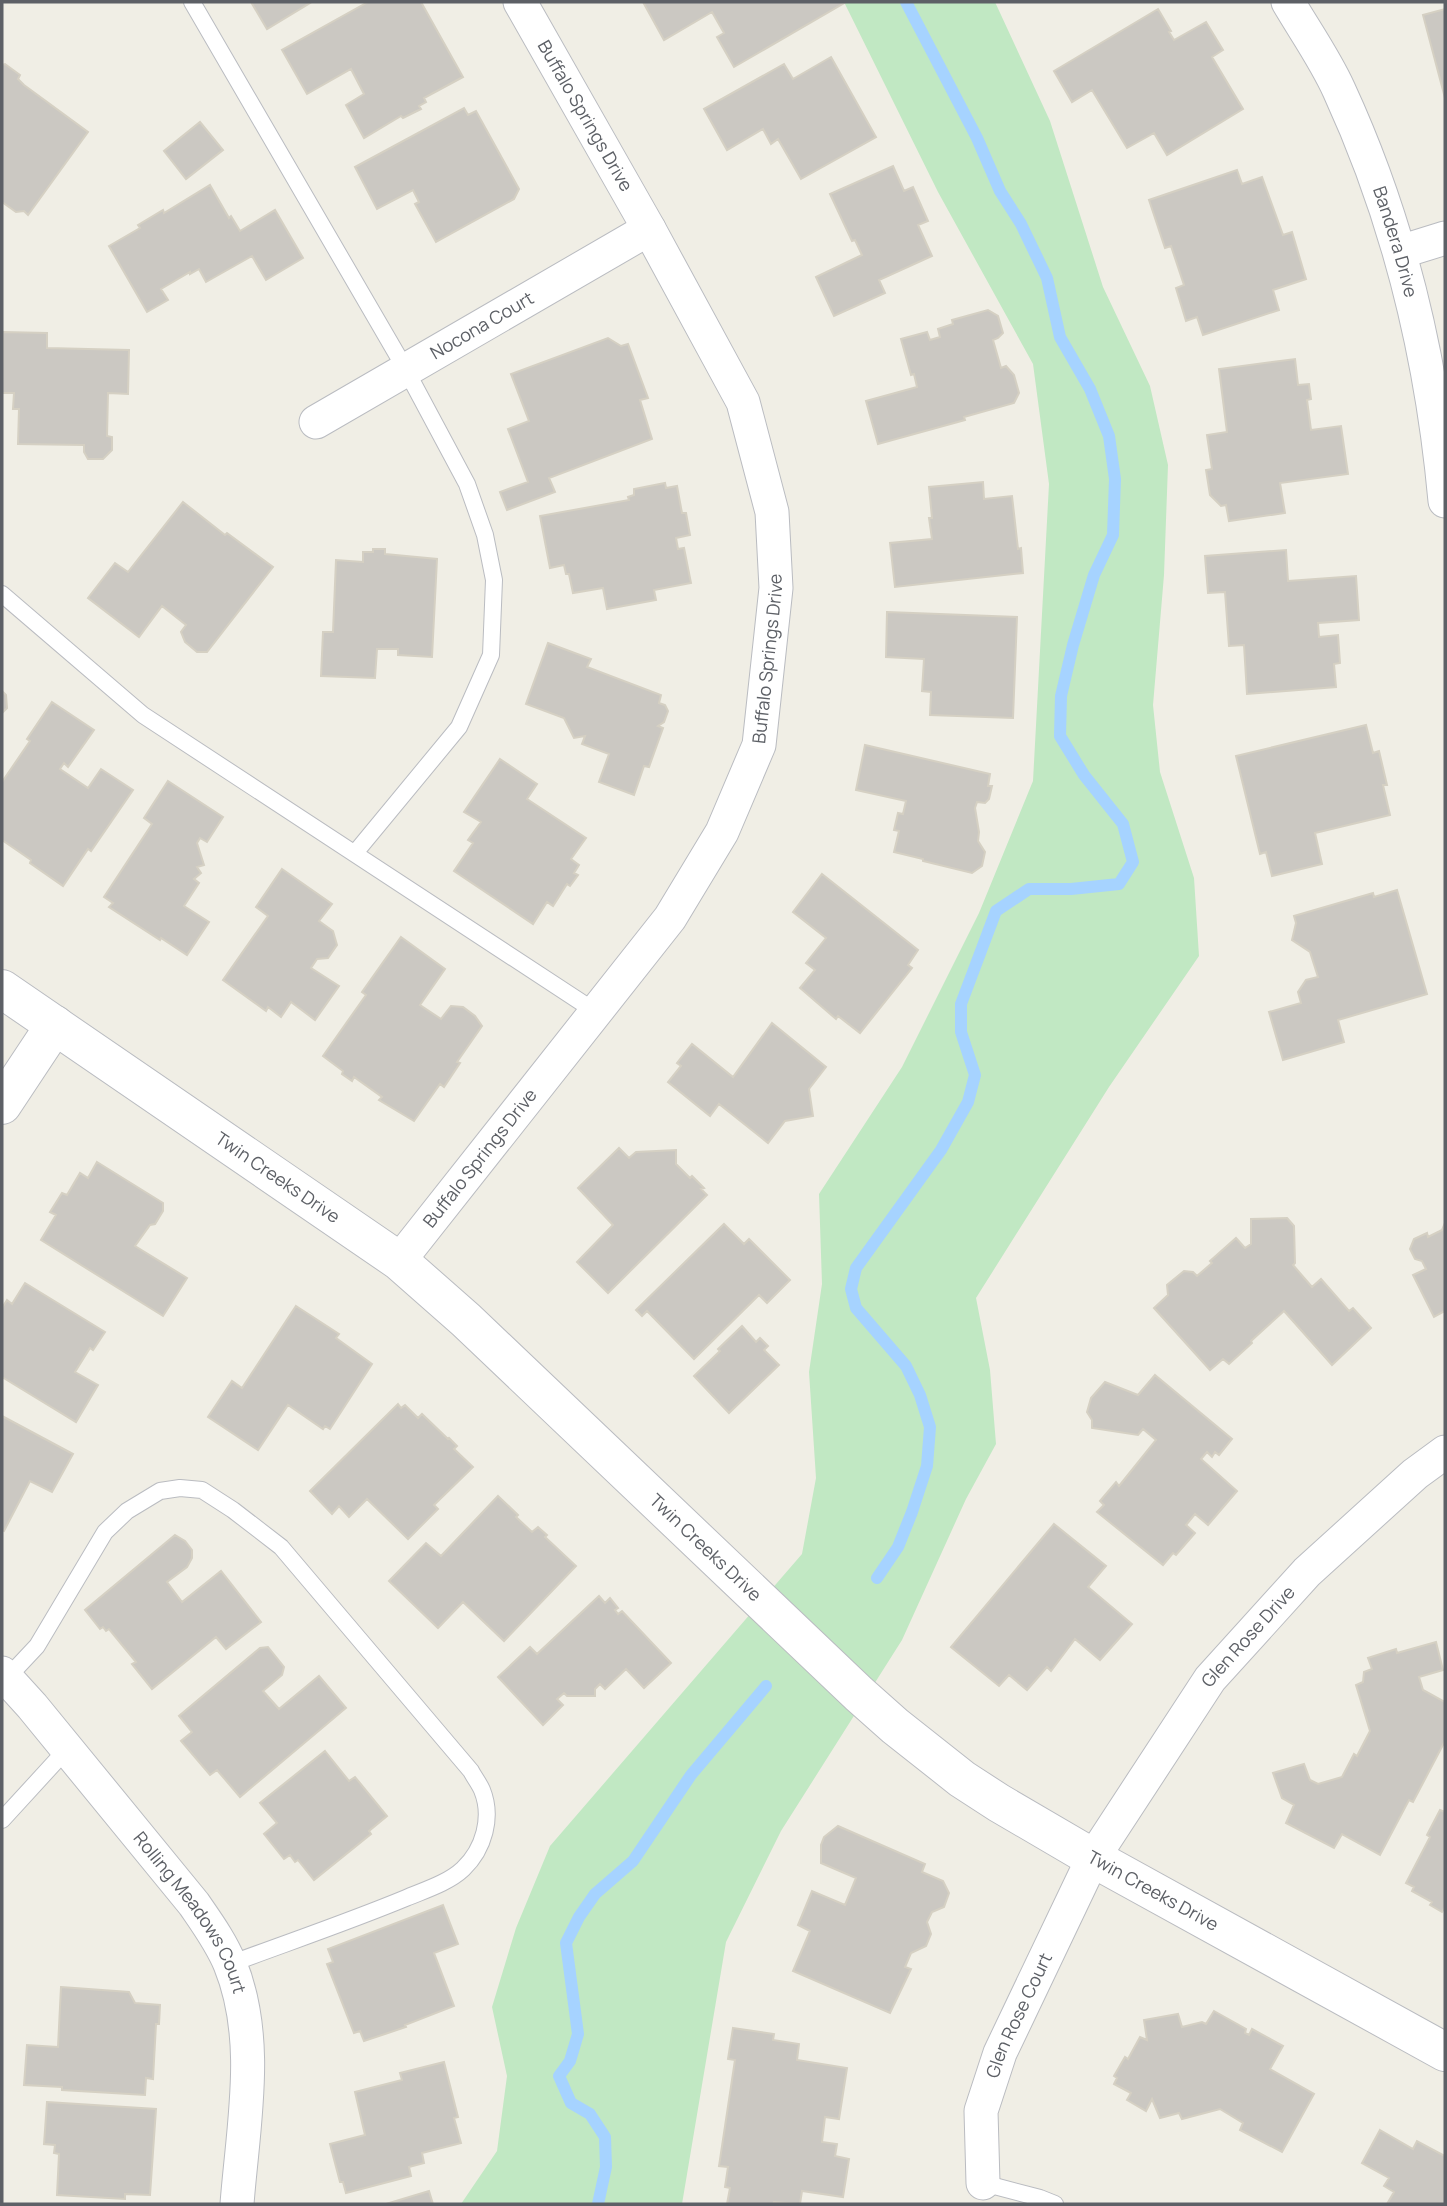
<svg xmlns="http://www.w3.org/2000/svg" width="1447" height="2206" font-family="Manrope,sans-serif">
  <rect width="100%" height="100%" fill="#f0eee5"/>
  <!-- green -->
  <path fill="#c1e8c3" d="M 844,2 L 995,2 L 1050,121 L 1103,287 L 1150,386 L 1168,465 L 1164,575 L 1153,705 L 1160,772 L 1194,878 L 1199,956 L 1109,1087 L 976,1298 L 990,1370 L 996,1444 L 966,1499 L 902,1640 L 781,1831 L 726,1942 L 682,2204 L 461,2204 L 497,2151 L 507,2076 L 492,2007 L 516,1928 L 550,1846 L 802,1554 L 816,1478 L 809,1372 L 822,1284 L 819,1194 L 902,1067 L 979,913 L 1033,781 L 1049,484 L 1033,364 L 938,192 Z"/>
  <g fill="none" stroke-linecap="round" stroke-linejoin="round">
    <!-- stream -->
    <path stroke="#a6d3ff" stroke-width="12" d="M 877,1578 L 898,1547 L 912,1512 L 927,1466 L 930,1427 L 920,1395 L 906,1366 L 856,1308 L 851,1289 L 856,1268 L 941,1150 L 968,1102 L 975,1075 L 961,1032 L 961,1004 L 996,911 L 1029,889 L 1071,889 L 1119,884 L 1133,862 L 1123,824 L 1084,775 L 1060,736 L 1061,696 L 1073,645 L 1094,575 L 1113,535 L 1115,479 L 1109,436 L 1090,389 L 1060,337 L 1047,278 L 1021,224 L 1000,191 L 977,138 L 906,2
      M 598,2204 L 606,2167 L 605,2137 L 590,2114 L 571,2103 L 559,2076 L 570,2061 L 578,2034 L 566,1943 L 579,1917 L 595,1894 L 633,1861 L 691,1775 L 766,1686"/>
  </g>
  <!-- building -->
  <path fill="#cbc8c2" stroke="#d5d0c3" stroke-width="2" d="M 251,2 L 309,2 L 310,3 L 267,29 Z
    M 368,2 L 421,2 L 463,77 L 424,98 L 426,102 L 419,106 L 421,109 L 403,118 L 401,116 L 364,138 L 346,105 L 364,94 L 351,69 L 307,94 L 282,50 Z
    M 643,2 L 846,2 L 734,67 L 717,37 L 724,33 L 712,12 L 664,40 Z
    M 1158,9 L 1171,31 L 1169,32 L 1174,40 L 1206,22 L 1223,50 L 1212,57 L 1243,109 L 1167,155 L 1154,133 L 1127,148 L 1092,90 L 1072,102 L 1054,71 Z
    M 1445,9 L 1445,98 L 1423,15 Z
    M 831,57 L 876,137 L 801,179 L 778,139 L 771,144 L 763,129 L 727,150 L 704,109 L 784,64 L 793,79 Z
    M 5,64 L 20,75 L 18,79 L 24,85 L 88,132 L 28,215 L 24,211 L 16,212 L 2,202 L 2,65 Z
    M 464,108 L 468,115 L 476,111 L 519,189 L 514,199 L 436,242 L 415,204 L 419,202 L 413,190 L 377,209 L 355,167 Z
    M 200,122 L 223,150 L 186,179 L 164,151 Z
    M 893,166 L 904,191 L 913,187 L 928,221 L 918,225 L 932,256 L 879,280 L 885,293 L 834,316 L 816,277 L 862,255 L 855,240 L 852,241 L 830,194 Z
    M 1237,170 L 1242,184 L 1262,177 L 1283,235 L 1292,232 L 1306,279 L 1273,290 L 1279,310 L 1203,335 L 1197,317 L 1186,321 L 1176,288 L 1184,285 L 1171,246 L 1165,248 L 1149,200 Z
    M 210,185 L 229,218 L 231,216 L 240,231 L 275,210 L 303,258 L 266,280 L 252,256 L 206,282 L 199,269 L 190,274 L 190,272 L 161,289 L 168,300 L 147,312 L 109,246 L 140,228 L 138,225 L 163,210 L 164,213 Z
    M 988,310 L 998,316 L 1003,333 L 998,338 L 993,340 L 1001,368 L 1006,366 L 1014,375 L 1019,393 L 1014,403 L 964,417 L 965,420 L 878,444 L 866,401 L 917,387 L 914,374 L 911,375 L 901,339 L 927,332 L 930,340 L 940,337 L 938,329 L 953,324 L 952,320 Z
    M 3,332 L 47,333 L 47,348 L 129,350 L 128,394 L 108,393 L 107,436 L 112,437 L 112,450 L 103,459 L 88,459 L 84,452 L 84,445 L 18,444 L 19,409 L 13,409 L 14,393 L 2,393 Z
    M 608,338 L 621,346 L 628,344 L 648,398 L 640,400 L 652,439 L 549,478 L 555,492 L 507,510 L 500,492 L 528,482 L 508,429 L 529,421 L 511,374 Z
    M 1295,359 L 1298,385 L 1309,384 L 1311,399 L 1307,400 L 1311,430 L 1341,426 L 1348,474 L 1280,483 L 1285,513 L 1229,521 L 1226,505 L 1221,506 L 1210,495 L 1206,470 L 1212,469 L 1207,435 L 1227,432 L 1219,369 Z
    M 983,482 L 984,499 L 1012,496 L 1018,549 L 1021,548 L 1023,573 L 895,587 L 890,543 L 932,539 L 929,518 L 932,518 L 929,487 Z
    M 665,483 L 666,488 L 677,486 L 682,513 L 686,513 L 690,535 L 676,538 L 678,549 L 684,548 L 691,583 L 654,590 L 656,600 L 607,609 L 603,588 L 573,593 L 569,574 L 566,574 L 564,565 L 550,568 L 540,516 L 629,500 L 628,497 L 634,495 L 634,489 Z
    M 183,502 L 225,535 L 227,533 L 273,567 L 207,652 L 197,652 L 185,642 L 181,632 L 186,625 L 162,606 L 139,637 L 88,598 L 115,563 L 128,572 Z
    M 373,549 L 385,549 L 385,554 L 437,559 L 432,657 L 398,655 L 398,649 L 377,649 L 375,678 L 321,676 L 323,632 L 333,632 L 336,560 L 363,562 L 363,552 L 373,552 Z
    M 1286,550 L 1288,581 L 1356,576 L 1359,620 L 1318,623 L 1319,637 L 1338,635 L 1340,663 L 1334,664 L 1336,687 L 1247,694 L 1244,645 L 1229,646 L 1225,592 L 1208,593 L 1205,556 Z
    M 887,612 L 1017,617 L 1013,718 L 930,715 L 931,692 L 922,691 L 924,659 L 886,657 Z
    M 548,643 L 591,659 L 587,667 L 661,695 L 659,703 L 665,705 L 668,711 L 664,722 L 658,726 L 663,728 L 649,767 L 644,766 L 634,795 L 599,782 L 609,754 L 582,744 L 585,736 L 574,738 L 564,718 L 526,704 Z
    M 2,691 L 6,695 L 7,708 L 2,713 Z
    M 52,702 L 94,730 L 68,767 L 64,763 L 60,769 L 88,788 L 101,769 L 133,790 L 91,851 L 88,849 L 63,886 L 30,863 L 31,860 L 2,840 L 2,782 L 30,741 L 27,739 Z
    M 1366,725 L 1373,753 L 1379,751 L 1387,785 L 1383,785 L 1390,815 L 1315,833 L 1322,864 L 1272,876 L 1266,852 L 1260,854 L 1236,756 Z
    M 865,745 L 990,774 L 988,786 L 992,786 L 989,799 L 985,803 L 977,802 L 975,808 L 979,832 L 978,841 L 985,852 L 982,866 L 972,873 L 923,861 L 923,859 L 894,852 L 899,831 L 894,830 L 898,813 L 903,814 L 906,801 L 856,790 Z
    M 500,759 L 537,784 L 527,799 L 586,838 L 571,859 L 579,865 L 574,873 L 578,875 L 570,886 L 567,884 L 553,906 L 547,902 L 533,924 L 454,871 L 473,843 L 468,840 L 481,822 L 464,812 Z
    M 168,781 L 223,817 L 207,842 L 200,838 L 197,843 L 204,865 L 197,867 L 201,873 L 194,879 L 199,883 L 184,906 L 209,922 L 187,955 L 161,938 L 160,940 L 109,907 L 113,903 L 104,897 L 152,824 L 144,818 Z
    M 282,869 L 332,904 L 319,921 L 333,931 L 337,945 L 328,958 L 317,959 L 311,968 L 339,986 L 315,1020 L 291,1002 L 281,1017 L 268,1007 L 266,1011 L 223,980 L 268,916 L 256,907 Z
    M 822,874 L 918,950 L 908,965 L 912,968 L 860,1033 L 838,1016 L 836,1019 L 800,988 L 815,970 L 806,963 L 826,938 L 793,912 Z
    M 1397,890 L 1427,994 L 1338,1020 L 1344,1042 L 1283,1060 L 1269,1012 L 1301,1003 L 1298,992 L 1306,980 L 1318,977 L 1310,952 L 1292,940 L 1296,923 L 1294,916 L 1373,893 L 1374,897 Z
    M 401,937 L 445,969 L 420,1005 L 441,1019 L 451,1006 L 463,1007 L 475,1016 L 482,1026 L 457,1062 L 460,1063 L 444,1087 L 440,1084 L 414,1121 L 379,1100 L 382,1097 L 354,1077 L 352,1081 L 342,1074 L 343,1071 L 323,1056 L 366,995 L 362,992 Z
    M 772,1023 L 826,1067 L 809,1089 L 813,1116 L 785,1121 L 768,1143 L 719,1104 L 710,1116 L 668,1082 L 681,1066 L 677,1063 L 692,1044 L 733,1077 Z
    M 619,1148 L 629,1158 L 636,1152 L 676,1150 L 676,1164 L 690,1178 L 692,1176 L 704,1188 L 701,1189 L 707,1195 L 608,1293 L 577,1262 L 613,1225 L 578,1188 Z
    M 97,1162 L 163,1203 L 163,1211 L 155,1224 L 150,1225 L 135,1246 L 187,1278 L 163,1316 L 41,1240 L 56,1215 L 50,1212 L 62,1193 L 67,1195 L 80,1173 L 88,1178 Z
    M 1287,1218 L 1294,1226 L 1295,1263 L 1293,1265 L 1312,1287 L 1321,1279 L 1349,1311 L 1353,1308 L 1371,1328 L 1332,1365 L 1284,1311 L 1251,1341 L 1252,1343 L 1229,1364 L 1223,1359 L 1210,1370 L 1154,1308 L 1168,1295 L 1167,1285 L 1184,1271 L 1193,1272 L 1197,1276 L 1212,1263 L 1210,1261 L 1236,1238 L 1245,1248 L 1251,1244 L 1251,1219 Z
    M 1445,1223 L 1445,1311 L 1434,1317 L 1413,1275 L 1426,1269 L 1422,1261 L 1415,1259 L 1410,1249 L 1414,1239 L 1427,1233 L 1428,1237 L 1442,1230 Z
    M 724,1224 L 744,1244 L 749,1239 L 790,1280 L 767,1303 L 759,1295 L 694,1359 L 647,1311 L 642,1316 L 636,1310 Z
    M 25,1283 L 105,1332 L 93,1350 L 90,1348 L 75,1372 L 98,1385 L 76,1422 L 2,1377 L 2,1308 L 7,1300 L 12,1304 Z
    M 296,1306 L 339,1334 L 336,1338 L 372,1364 L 330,1429 L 325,1426 L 323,1429 L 288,1405 L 258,1450 L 208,1417 L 232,1381 L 242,1388 Z
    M 742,1326 L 756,1342 L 760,1338 L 768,1346 L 764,1350 L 779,1365 L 729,1413 L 694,1376 L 720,1351 L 718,1349 Z
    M 1155,1375 L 1232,1439 L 1219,1455 L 1215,1452 L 1212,1457 L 1207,1452 L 1201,1459 L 1237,1491 L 1208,1525 L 1195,1514 L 1186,1525 L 1195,1533 L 1176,1555 L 1173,1553 L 1163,1565 L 1097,1512 L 1104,1505 L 1100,1501 L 1116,1482 L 1119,1486 L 1156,1440 L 1143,1429 L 1138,1435 L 1092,1428 L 1092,1420 L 1087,1412 L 1091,1398 L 1105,1382 L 1138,1395 Z
    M 398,1404 L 401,1408 L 405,1405 L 418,1418 L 422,1414 L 448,1439 L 449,1438 L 457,1446 L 454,1449 L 473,1467 L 434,1505 L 438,1509 L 408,1539 L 367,1499 L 349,1517 L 339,1506 L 332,1514 L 310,1491 Z
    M 2,1416 L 73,1454 L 52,1492 L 30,1481 L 4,1531 L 2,1530 Z
    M 498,1496 L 518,1515 L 516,1517 L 532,1532 L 538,1527 L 547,1535 L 545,1537 L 576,1566 L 504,1641 L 463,1602 L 438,1628 L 389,1581 L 426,1543 L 441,1556 Z
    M 1054,1524 L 1106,1566 L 1088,1587 L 1132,1624 L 1100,1660 L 1075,1639 L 1051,1671 L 1047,1667 L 1027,1690 L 1009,1675 L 999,1686 L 951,1647 Z
    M 175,1535 L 185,1541 L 192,1550 L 192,1558 L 187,1567 L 167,1582 L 182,1602 L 221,1571 L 261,1622 L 226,1649 L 216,1637 L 152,1689 L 132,1664 L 136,1662 L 109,1629 L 106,1631 L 103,1627 L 100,1629 L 85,1610 Z
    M 599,1596 L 605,1603 L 610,1598 L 618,1608 L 615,1610 L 618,1614 L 622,1611 L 671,1663 L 644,1688 L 626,1669 L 605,1689 L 600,1684 L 595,1689 L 595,1696 L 567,1696 L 564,1693 L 557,1699 L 563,1705 L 543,1725 L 498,1677 L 530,1647 L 537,1654 Z
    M 1436,1642 L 1443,1670 L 1419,1677 L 1423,1690 L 1445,1702 L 1445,1741 L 1413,1802 L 1409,1800 L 1380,1855 L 1342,1834 L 1334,1848 L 1286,1823 L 1294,1805 L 1282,1798 L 1273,1773 L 1304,1764 L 1310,1780 L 1318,1784 L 1342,1777 L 1354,1754 L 1357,1756 L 1370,1731 L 1356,1685 L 1363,1682 L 1364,1672 L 1372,1669 L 1368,1658 L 1396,1649 L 1397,1653 Z
    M 268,1647 L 284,1667 L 282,1675 L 263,1691 L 279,1709 L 319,1676 L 346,1708 L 240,1797 L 217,1770 L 210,1775 L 181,1741 L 192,1732 L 179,1716 L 260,1648 Z
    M 325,1751 L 349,1781 L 355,1777 L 387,1816 L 369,1831 L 371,1834 L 314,1880 L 298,1860 L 295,1862 L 290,1855 L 284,1859 L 264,1834 L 277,1823 L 260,1803 Z
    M 1440,1810 L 1445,1812 L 1445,1907 L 1442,1912 L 1430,1905 L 1432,1902 L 1412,1891 L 1414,1887 L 1406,1883 L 1430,1837 L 1427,1835 Z
    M 838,1826 L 925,1864 L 922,1872 L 943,1881 L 949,1893 L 944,1907 L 932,1912 L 927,1922 L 931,1934 L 926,1946 L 911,1953 L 905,1967 L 911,1969 L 890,2013 L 793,1971 L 810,1931 L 798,1925 L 812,1891 L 845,1905 L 856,1878 L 821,1863 L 821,1845 L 824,1837 Z
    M 443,1905 L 458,1944 L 434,1953 L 454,2006 L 405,2025 L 406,2027 L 364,2041 L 360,2031 L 354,2033 L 327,1964 L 333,1962 L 328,1949 Z
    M 61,1987 L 129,1992 L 135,2003 L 160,2005 L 159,2024 L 156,2024 L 153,2079 L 146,2078 L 145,2095 L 62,2090 L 62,2087 L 24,2085 L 27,2045 L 58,2047 Z
    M 1214,2011 L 1246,2029 L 1245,2033 L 1249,2035 L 1252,2029 L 1283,2046 L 1270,2069 L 1314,2094 L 1282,2152 L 1240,2130 L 1243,2123 L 1220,2109 L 1182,2119 L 1179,2113 L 1160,2118 L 1152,2099 L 1146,2111 L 1127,2100 L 1131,2093 L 1114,2084 L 1117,2078 L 1114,2076 L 1125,2057 L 1128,2059 L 1140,2037 L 1147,2040 L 1144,2020 L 1178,2014 L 1182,2027 L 1202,2022 L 1206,2024 Z
    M 733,2028 L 774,2034 L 773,2040 L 799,2044 L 797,2060 L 847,2068 L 839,2119 L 825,2117 L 822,2142 L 837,2144 L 835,2156 L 849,2159 L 843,2197 L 802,2191 L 800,2204 L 774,2202 L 773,2204 L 727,2204 L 730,2188 L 725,2187 L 728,2167 L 719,2166 L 735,2060 L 728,2059 Z
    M 444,2062 L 458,2117 L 454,2118 L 461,2143 L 422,2153 L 424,2163 L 409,2167 L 411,2176 L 346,2193 L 343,2182 L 340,2182 L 330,2144 L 365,2135 L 355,2092 L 402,2080 L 400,2073 Z
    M 47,2102 L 156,2109 L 150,2195 L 125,2194 L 125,2199 L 57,2195 L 59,2154 L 54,2153 L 55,2145 L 44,2144 Z
    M 1380,2130 L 1413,2149 L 1417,2141 L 1445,2156 L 1445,2204 L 1387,2204 L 1394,2192 L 1384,2186 L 1389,2178 L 1362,2163 Z
    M 429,2191 L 433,2204 L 386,2204 Z"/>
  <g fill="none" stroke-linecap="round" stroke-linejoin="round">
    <!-- service casing -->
    <g stroke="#babcc1" stroke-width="18">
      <path id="service" d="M 192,2 L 406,370 L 467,484 L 485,535 L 494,580 L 491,655 L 459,727 L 355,853
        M 2,594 L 143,715 L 596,1012
        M 7,1678 L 37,1646 L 105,1532 L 127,1511 L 160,1491 L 180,1488 L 202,1490 L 233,1510 L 281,1547 L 471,1771 C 474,1777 479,1783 482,1790 C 493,1817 484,1849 463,1869 C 448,1883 425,1890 406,1898 C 348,1922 289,1942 230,1964
        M 2,1820 L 67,1749
        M 983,2183 L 1040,2198 L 1055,2204"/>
    </g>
    <!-- minor casing -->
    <g stroke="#babcc1" stroke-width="35">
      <g id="minor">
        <path id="s1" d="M 1288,2 C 1305,31 1325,59 1339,90 C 1399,220 1432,358 1445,501"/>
        <path d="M 1400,252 L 1445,238"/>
        <path id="s2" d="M 316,422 L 649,229"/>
        <path id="s3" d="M 399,1261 L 670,918 L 722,832 L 759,745 L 776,588 L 772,512 L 743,402 L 649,229 L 520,2"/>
        <path id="s4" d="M 2,1673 L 32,1706 L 194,1904 C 207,1923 221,1942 230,1964 C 261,2040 243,2125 237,2204"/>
        <path id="s5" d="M 983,2183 L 981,2111 L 1000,2053 L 1093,1858 L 1210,1679 L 1307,1572 L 1415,1474 L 1445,1452"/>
      </g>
    </g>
    <!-- tertiary casing -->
    <g stroke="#babcc1" stroke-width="40">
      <g id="tertiary">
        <path id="s6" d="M 2,989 L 399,1261 L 466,1320 L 859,1694 L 895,1726 L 962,1779 L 999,1803 L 1093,1858 L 1445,2052"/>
        <path d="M 2,1105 L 55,1025"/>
      </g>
    </g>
    <!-- service -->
    <use href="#service" stroke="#fff" stroke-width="16"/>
    <!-- minor -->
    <use href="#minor" stroke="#fff" stroke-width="33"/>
    <!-- tertiary -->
    <use href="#tertiary" stroke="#fff" stroke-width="38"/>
  </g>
  <g text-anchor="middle" stroke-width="5" stroke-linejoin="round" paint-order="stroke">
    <!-- street labels -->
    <g font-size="18" fill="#5d6066" stroke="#fff">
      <text transform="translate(585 116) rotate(60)" y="6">Buffalo Springs Drive</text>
      <text dy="6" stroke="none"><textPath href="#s1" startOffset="264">Bandera Drive</textPath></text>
      <text dy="6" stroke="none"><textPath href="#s2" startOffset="192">Nocona Court</textPath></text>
      <text dy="6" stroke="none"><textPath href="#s3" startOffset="719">Buffalo Springs Drive</textPath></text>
      <text dy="6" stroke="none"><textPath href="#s3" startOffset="131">Buffalo Springs Drive</textPath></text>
      <text dy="6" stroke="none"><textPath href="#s6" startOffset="334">Twin Creeks Drive</textPath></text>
      <text dy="6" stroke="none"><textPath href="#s6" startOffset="901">Twin Creeks Drive</textPath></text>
      <text dy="6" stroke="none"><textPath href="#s5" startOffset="620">Glen Rose Drive</textPath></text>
      <text dy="6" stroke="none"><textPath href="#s6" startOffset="1468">Twin Creeks Drive</textPath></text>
      <text dy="6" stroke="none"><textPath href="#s4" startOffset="306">Rolling Meadows Court</textPath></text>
      <text dy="6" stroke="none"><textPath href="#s5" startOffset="175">Glen Rose Court</textPath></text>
    </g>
  </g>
  <!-- border -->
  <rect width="1447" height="2206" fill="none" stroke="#5d6066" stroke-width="7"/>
</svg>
